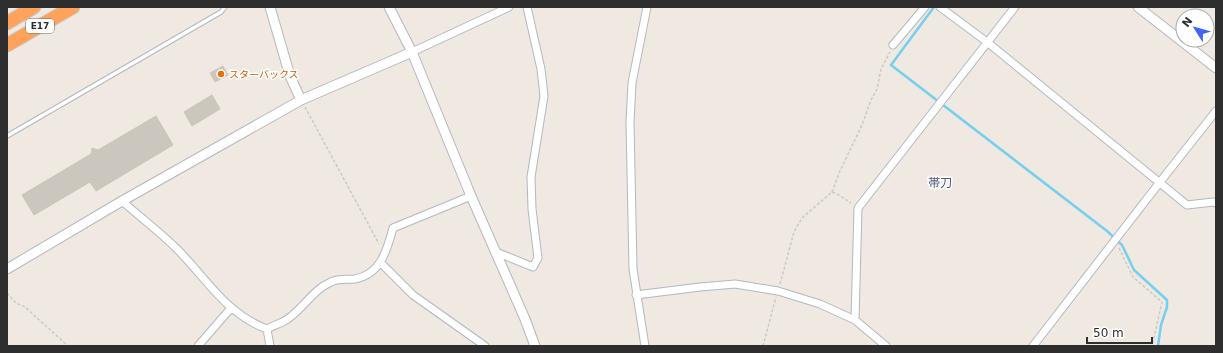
<svg xmlns="http://www.w3.org/2000/svg" width="1223" height="353" font-family="'DejaVu Sans','Noto Sans JP',sans-serif">
  <rect width="100%" height="100%" fill="#efe9e1"/>
  <g fill="none" stroke-linecap="round" stroke-linejoin="round">
    <!-- stream -->
    <path stroke="#75cff0" stroke-width="2.5" d="M 934,7 L 891,65 L 1107,231 L 1122,245 L 1134,270 L 1167,300 L 1167,307 L 1161,325 L 1158,346"/>
  </g>
  <!-- building -->
  <path fill="#cbc7bf" stroke="#cbc5ba" d="M 223,66 L 228,75 L 215,82 L 210,73 Z
    M 212,95 L 220,109 L 192,126 L 184,112 Z
    M 156,116 L 173,145 L 96,191 L 90,182 L 34,215 L 22,195 L 91,154 L 92,148 L 98,150 Z"/>
  <g fill="none" stroke-linecap="round" stroke-linejoin="round">
    <!-- service casing -->
    <g stroke="#b4b7c1" stroke-width="5.5">
      <path id="service" d="M 7,136 L 221,12 L 225,7"/>
    </g>
    <!-- minor casing -->
    <g stroke="#b4b7c1" stroke-width="9">
      <path id="minor" d="M 940,7 L 987,42 L 1187,205 L 1213,202 L 1216,203
        M 893,45 L 925,7
        M 412,52 L 509,7
        M 122,201 C 140,217 160,232 177,249 C 207,279 226,314 267,329 C 274,325 283,323 289,318 C 304,307 314,289 331,282 C 339,278 347,280 355,279 C 381,274 387,250 393,228 L 471,196
        M 496,252 L 533,267 L 538,258 L 532,209 L 531,177 L 544,96 L 541,69 L 527,7
        M 380,262 L 413,295 L 485,346
        M 636,295 L 700,287 L 735,284 L 778,291 L 820,304 L 855,320 L 886,346
        M 855,320 L 858,208 L 1015,7
        M 267,329 L 270,346
        M 198,346 L 231,308
        M 645,346 L 633,269 L 630,122 L 632,83 L 647,7
        M 1033,346 L 1160,182 L 1216,111"/>
    </g>
    <!-- tertiary casing -->
    <g stroke="#b4b7c1" stroke-width="11">
      <path id="tertiary" d="M 270,7 L 290,76 L 301,100
        M 389,7 L 412,52 L 471,196 L 525,319 L 535,346
        M 1138,7 L 1216,68
        M 7,269 L 122,201 L 301,100 L 412,52"/>
    </g>
    <!-- motorway casing -->
    <g stroke="#c9c9c9" stroke-width="15">
      <path id="motorway" d="M 7,23 L 34,7
        M 7,45 L 73,7"/>
    </g>
    <!-- path -->
    <path stroke="#c9c9c9" stroke-width="1.5" stroke-dasharray="3 2" stroke-linecap="butt" d="M 305,107 L 379,244
      M 832,192 L 840,171 L 862,125 L 871,100 L 877,89 L 881,69 L 890,52
      M 1119,248 L 1133,277 L 1162,302 L 1152,346
      M 780,284 L 794,232 L 797,226 L 803,217 L 832,192 L 839,195 L 851,203
      M 7,293 L 16,303 L 25,307 L 68,346
      M 763,346 L 776,297"/>
    <!-- service -->
    <use href="#service" stroke="#fff" stroke-width="3.5"/>
    <!-- minor -->
    <use href="#minor" stroke="#fff" stroke-width="7"/>
    <!-- tertiary -->
    <use href="#tertiary" stroke="#fff" stroke-width="9"/>
    <!-- motorway -->
    <use href="#motorway" stroke="#ffa35c" stroke-width="13"/>
  </g>
  <!-- markers -->
  <circle fill="#e8710a" stroke="#fff" stroke-width="1.5" cx="221" cy="74" r="4"/>
  <g text-anchor="middle" stroke-width="3" stroke-linejoin="round" paint-order="stroke">
    <!-- shield labels -->
    <rect fill="#fff" stroke="#6d6d6d" stroke-width="1" x="26" y="19" width="28" height="14" rx="3"/>
    <g font-size="9" font-weight="bold" fill="#2e2e2e">
      <text x="40" y="29">E17</text>
    </g>
    <!-- food labels -->
    <g font-size="10" fill="#c56008" stroke="#fff" text-anchor="start">
      <text x="229" y="78">スターバックス</text>
    </g>
    <!-- quarter labels -->
    <g font-size="12" fill="#4d5680" stroke="#fff">
      <text x="940" y="187">帯刀</text>
    </g>
  </g>
  <!-- border -->
  <rect width="1223" height="353" fill="none" stroke="#2e2e2e" stroke-width="16"/>
  <!-- north arrow -->
  <g transform="translate(1195 28) rotate(307)"><circle r="19" fill="#ffffff" stroke="#ababab"/>
  <path d="M0-3L7 15L0 10L-7 15Z" fill="#4264fb"/>
  <text y="-6" font-size="11" font-weight="bold" text-anchor="middle" fill="#2e2e2e">N</text>
  </g>
  <!-- scale -->
  <path d="M1087 337v6h65v-6" fill="none" stroke="#2e2e2e" stroke-width="2"/>
  <text x="1093" y="337" font-size="12" fill="#2e2e2e" stroke="#ffffff" stroke-width="3" paint-order="stroke">50 m</text>
</svg>
